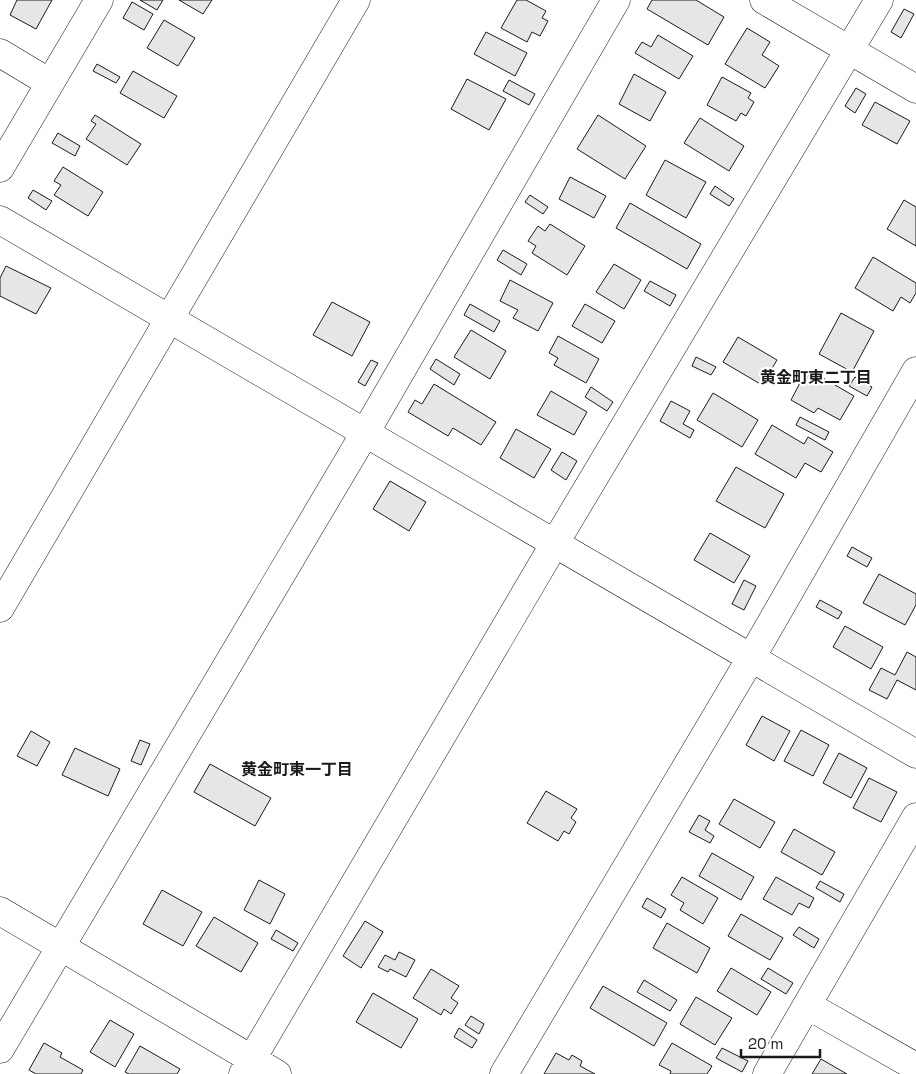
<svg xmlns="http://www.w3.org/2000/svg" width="916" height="1074" font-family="'Space Grotesk','Noto Sans JP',sans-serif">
  <rect width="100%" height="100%" fill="#fff"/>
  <!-- building -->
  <path fill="#e6e6e6" stroke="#1a1a1a" d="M 17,0 L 52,0 L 36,29 L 10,15 Z
    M 140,0 L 163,0 L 157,10 Z
    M 179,0 L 212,0 L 203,14 Z
    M 517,0 L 526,0 L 546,11 L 542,18 L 548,21 L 540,36 L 532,32 L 527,42 L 501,28 Z
    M 652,0 L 696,0 L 724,17 L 708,45 L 647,9 Z
    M 132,2 L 153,14 L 144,30 L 123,18 Z
    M 904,9 L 914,14 L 901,38 L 891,32 Z
    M 164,20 L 195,38 L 178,66 L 147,48 Z
    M 747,28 L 770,42 L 762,55 L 779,66 L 765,88 L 725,64 Z
    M 486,32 L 527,53 L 515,76 L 474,54 Z
    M 658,35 L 693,56 L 679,79 L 635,53 L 642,42 L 651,47 Z
    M 97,64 L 120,77 L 116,83 L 93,71 Z
    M 133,71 L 177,96 L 164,118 L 120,93 Z
    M 634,74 L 666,92 L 650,121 L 619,104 Z
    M 722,77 L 751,93 L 748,98 L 754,102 L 746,116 L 741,113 L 736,121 L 707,105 Z
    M 467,79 L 506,99 L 489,130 L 451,109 Z
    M 509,80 L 535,94 L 529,105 L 503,91 Z
    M 856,88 L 866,94 L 855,113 L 845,106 Z
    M 875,102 L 910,121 L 897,144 L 862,125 Z
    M 95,115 L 141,144 L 127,165 L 86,139 L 96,124 L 91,121 Z
    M 598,115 L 646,146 L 625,179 L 577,149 Z
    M 700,118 L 744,146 L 729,171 L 684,143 Z
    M 58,133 L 80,146 L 75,156 L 52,143 Z
    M 665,160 L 706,182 L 686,218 L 646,195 Z
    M 63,167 L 103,192 L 88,216 L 54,195 L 61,185 L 54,181 Z
    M 570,177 L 606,196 L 594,218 L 559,199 Z
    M 715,186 L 734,199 L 729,206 L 710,194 Z
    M 33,190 L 52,201 L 46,210 L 28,198 Z
    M 530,195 L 548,207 L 543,214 L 525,202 Z
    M 904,200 L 916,207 L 916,246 L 887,229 Z
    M 630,203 L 701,244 L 687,269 L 616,228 Z
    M 550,224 L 585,246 L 567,275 L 532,253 L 536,246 L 528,241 L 538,226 L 545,231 Z
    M 503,250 L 527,264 L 521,275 L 497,260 Z
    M 873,257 L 916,283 L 916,293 L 910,303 L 901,297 L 893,311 L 855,288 Z
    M 614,264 L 641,280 L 624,309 L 596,292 Z
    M 6,266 L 51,288 L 36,314 L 0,296 L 0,278 Z
    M 510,280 L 553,303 L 538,331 L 513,318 L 518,310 L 500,301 Z
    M 650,281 L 676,295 L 670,306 L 644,291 Z
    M 332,302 L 370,322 L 352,356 L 313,335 Z
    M 470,304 L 500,321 L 494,332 L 464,315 Z
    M 585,304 L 615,321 L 602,343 L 572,326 Z
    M 841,313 L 874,331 L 852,372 L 819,354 Z
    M 471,330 L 506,351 L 490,379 L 454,357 Z
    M 558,336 L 599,359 L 586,383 L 554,365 L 558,358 L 549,353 Z
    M 738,337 L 777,360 L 762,385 L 723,362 Z
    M 696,357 L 716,367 L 711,375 L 692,366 Z
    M 436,359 L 460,374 L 454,385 L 430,369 Z
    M 371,360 L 378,363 L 365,386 L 358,382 Z
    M 811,371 L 854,396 L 840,420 L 818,408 L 814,413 L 791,400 L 801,381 L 804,383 Z
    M 855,377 L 872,387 L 867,396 L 849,386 Z
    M 434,384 L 496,422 L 481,445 L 453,428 L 448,436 L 408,412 L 415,400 L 422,404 Z
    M 591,387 L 613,402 L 607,411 L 585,397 Z
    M 551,391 L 587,412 L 574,435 L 537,415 Z
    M 713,393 L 758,420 L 742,447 L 697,420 Z
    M 671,401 L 690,411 L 683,424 L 694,430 L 690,438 L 660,421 Z
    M 800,417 L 829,432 L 825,440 L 796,425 Z
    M 772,425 L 804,444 L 808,437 L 833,452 L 821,472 L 805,463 L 796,478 L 755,454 Z
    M 516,429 L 551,449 L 534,478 L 500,458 Z
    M 562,452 L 577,461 L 566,480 L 551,470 Z
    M 736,467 L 784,494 L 765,528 L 716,501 Z
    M 390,481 L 426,502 L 409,531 L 373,509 Z
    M 710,533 L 750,556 L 734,583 L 694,560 Z
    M 852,547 L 872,558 L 867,567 L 847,556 Z
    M 879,574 L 916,594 L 916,605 L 905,625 L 863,603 Z
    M 744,580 L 756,586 L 744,610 L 732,604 Z
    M 820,600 L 842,612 L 838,619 L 816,607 Z
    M 845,626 L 883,647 L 871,669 L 833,647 Z
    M 907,652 L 916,657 L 916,690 L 897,680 L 887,699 L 869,690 L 881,668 L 895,675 Z
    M 762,716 L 790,731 L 774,761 L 746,745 Z
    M 801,730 L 829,745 L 813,776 L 784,761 Z
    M 31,731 L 50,742 L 37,766 L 17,756 Z
    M 140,740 L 150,744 L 141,765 L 131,761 Z
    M 75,748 L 120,769 L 108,796 L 62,775 Z
    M 839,753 L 867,768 L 851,798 L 823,783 Z
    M 210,764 L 271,798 L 255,826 L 194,792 Z
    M 869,778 L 897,792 L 881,822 L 853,808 Z
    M 546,791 L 577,809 L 571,818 L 576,822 L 569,834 L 564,831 L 558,841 L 527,823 Z
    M 734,799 L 775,822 L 760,848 L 719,824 Z
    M 699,815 L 710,821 L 705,830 L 714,836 L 710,843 L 689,832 Z
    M 794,829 L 835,852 L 822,875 L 781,852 Z
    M 712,853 L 754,877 L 741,900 L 699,876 Z
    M 682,877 L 718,898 L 703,924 L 680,910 L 684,903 L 671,895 Z
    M 776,877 L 814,898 L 809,908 L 799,903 L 792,915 L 763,899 Z
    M 259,880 L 285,894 L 270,924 L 244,910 Z
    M 820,881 L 844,894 L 840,902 L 816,888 Z
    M 162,890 L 202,912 L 183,946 L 143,924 Z
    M 647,898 L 666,909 L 661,918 L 642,907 Z
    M 741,914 L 783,938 L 770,960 L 728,936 Z
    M 214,917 L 258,943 L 241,972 L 196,946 Z
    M 365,921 L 383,932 L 361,968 L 343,956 Z
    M 667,923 L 710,948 L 697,973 L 653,948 Z
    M 799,927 L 819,939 L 814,948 L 793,935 Z
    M 276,930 L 298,943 L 293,951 L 271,939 Z
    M 399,952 L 415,960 L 406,977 L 390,969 L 388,972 L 378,967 L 385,955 L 395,960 Z
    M 731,968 L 771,992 L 757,1015 L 717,991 Z
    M 768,968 L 793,983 L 786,994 L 761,979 Z
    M 431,969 L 459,986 L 451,998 L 458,1003 L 451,1014 L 444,1009 L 441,1015 L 413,998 Z
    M 644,980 L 677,1000 L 670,1011 L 637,992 Z
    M 603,986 L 667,1023 L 654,1046 L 590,1008 Z
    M 373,993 L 418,1019 L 401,1048 L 356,1022 Z
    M 696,997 L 732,1018 L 715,1045 L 680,1024 Z
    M 471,1016 L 484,1024 L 479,1034 L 465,1025 Z
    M 110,1020 L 134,1034 L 115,1067 L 90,1052 Z
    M 459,1028 L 477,1040 L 472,1048 L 454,1037 Z
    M 44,1043 L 62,1053 L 60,1057 L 83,1070 L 81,1074 L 36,1074 L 29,1070 Z
    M 672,1043 L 712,1066 L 707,1074 L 670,1074 L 671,1071 L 659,1065 Z
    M 140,1046 L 180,1069 L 177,1074 L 129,1074 L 125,1072 Z
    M 722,1048 L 748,1061 L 742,1072 L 716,1058 Z
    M 556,1053 L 569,1060 L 572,1055 L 582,1061 L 580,1066 L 595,1074 L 544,1074 Z
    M 821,1059 L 847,1074 L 812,1074 Z"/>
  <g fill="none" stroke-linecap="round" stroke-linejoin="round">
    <!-- minor casing -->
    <g stroke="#1a1a1a" stroke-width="29">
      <path id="minor" d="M 764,0 L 916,89
        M 0,53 L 50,83
        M 0,168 L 99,0
        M 0,220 L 916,754
        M 0,608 L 356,0
        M 0,911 L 277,1074
        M 807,1005 L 916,1067
        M 0,1049 L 365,433 L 616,0
        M 243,1074 L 555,543 L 879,0
        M 504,1074 L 751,658 L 916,371
        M 767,1074 L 916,817"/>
    </g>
    <!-- minor -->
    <use href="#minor" stroke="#fff" stroke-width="28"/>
  </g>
  <g text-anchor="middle" stroke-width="4" stroke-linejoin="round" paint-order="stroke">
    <!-- neighbourhood labels -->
    <g font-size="16" font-weight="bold" fill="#1a1a1a" stroke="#fff">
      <text x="816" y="383">黄金町東二丁目</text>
      <text x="297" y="775">黄金町東一丁目</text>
    </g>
  </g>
  <!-- scale -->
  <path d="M741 1049v8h79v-8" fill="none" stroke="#1a1a1a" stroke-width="2.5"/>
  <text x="748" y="1049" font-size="15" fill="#1a1a1a" stroke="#ffffff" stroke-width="4" paint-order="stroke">20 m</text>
</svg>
